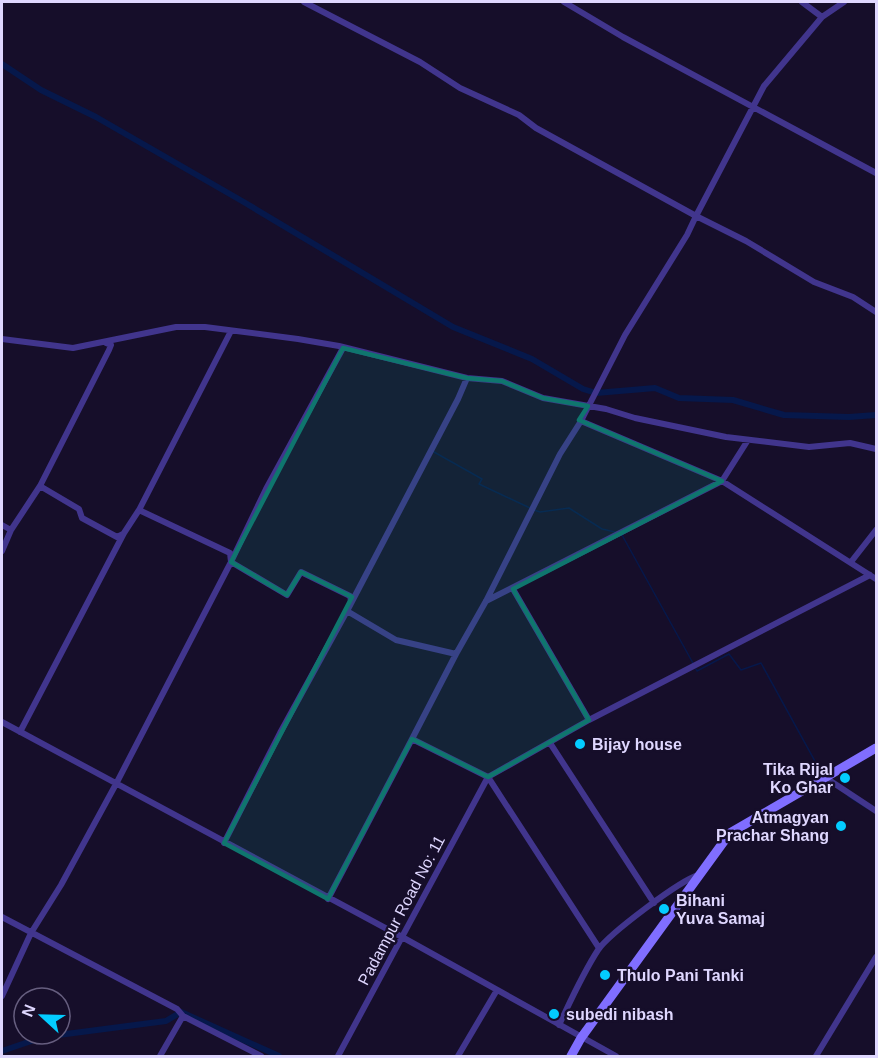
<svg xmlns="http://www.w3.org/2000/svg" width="878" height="1058" font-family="Helvetica,sans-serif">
  <rect width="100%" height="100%" fill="#160e2a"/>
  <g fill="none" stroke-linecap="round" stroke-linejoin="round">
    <!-- stream -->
    <path stroke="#06184b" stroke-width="1.5" d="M 434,452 L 482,479 L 479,484 L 530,508
      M 534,510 L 540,512 L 569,508 L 602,529 L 615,532
      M 622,535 L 694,665
      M 696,669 L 697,671 L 729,654 L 741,670 L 761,663 L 822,774
      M 848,796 L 867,808"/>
    <!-- canal -->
    <path stroke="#06184b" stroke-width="6" d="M 2,64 L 41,90 L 96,117 L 242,201 L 453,327 L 532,359 L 583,389 L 596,393 L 655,388 L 679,398 L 733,400 L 784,415 L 849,417 L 876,415
      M 2,1051 L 43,1037 L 166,1021 L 181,1012 L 279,1056"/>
    <!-- street -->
    <path stroke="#41358d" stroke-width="6" d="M 304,2 L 420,62 L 460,88 L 519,115 L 536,128 L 696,216 L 687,235 L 625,335 L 581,421 L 722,481 L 876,579
      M 564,2 L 623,37 L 876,173
      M 802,2 L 822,17
      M 844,2 L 822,17 L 764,86 L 696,216 L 746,241 L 814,282 L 853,297 L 876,312
      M 2,339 L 73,348 L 176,327 L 205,327 L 298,339 L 339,346 L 467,378 L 502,381 L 543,398 L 606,409 L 635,418 L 726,437 L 809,447 L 850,443 L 876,449
      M 467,378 L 458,399 L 347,611 L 396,640 L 456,654 L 412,739 L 488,777 L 599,948
      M 40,486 L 79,509 L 82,518 L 117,537 L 123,534
      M 139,510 L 231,331
      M 2,525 L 11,530
      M 2,551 L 11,530 L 40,486 L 109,350 L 111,345 L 106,343
      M 851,562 L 876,530
      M 513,589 L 589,720
      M 486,601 L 722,481 L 748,440
      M 456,654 L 486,601 L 560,454 L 581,421
      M 2,722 L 402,937 L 616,1056
      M 20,732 L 124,533 L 139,510 L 230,553 L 231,562 L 287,595 L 301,572 L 350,596 L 351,601
      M 550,743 L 654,903
      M 826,778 L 876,811
      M 224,843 L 280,733 L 347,611
      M 328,899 L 412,739
      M 2,917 L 177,1009 L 183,1016 L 261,1056
      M 2,996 L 31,933 L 61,885 L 116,784 L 231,562 L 266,489 L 343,348
      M 559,1025 C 571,1000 583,973 598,950 C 609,934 680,880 699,875
      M 160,1056 L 183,1016
      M 338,1056 L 488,777 L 589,720 L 870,575
      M 458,1056 L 497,990
      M 816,1056 L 876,957"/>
    <!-- secondary -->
    <path stroke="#806eff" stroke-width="9" d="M 571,1056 L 581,1038 L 730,833 L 876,748"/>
  </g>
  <!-- marked area -->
  <path fill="#0f766e" fill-opacity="0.2" stroke="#0f766e" stroke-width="4.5" stroke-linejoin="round" d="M 343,348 L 467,378 L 502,381 L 543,398 L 588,406 L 579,420 L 722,481 L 513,589 L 589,720 L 488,777 L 412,739 L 328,899 L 224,843 L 352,597 L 301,572 L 287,595 L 231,562 Z"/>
  <!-- markers -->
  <g fill="#03ccff" stroke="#160e2a" stroke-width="2">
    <circle cx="580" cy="744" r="6"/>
    <circle cx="845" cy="778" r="6"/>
    <circle cx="841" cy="826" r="6"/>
    <circle cx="664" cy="909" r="6"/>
    <circle cx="605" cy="975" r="6"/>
    <circle cx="554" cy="1014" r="6"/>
  </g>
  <g text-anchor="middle" stroke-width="5" stroke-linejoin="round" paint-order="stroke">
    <!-- poi labels -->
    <g font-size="16" font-weight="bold" fill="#dfd7ff" stroke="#160e2a" text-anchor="start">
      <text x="592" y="750">Bijay house</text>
      <text x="833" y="775" text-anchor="end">Tika Rijal<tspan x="833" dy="18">Ko Ghar</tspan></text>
      <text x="829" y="823" text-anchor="end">Atmagyan<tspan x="829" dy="18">Prachar Shang</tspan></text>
      <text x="676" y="906">Bihani<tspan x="676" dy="18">Yuva Samaj</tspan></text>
      <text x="617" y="981">Thulo Pani Tanki</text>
      <text x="566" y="1020">subedi nibash</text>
    </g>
    <!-- street labels -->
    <g font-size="16" fill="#dfd7ff" stroke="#160e2a">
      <text transform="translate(401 910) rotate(-62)" y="6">Padampur Road No: 11</text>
    </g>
  </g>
  <!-- border -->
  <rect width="878" height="1058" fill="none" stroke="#dfd7ff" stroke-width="6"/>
  <!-- north arrow -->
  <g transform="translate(42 1016) rotate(292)"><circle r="28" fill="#160e2a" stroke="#665e7f" stroke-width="1.5"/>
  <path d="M0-4.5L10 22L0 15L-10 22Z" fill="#03ccff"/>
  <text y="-9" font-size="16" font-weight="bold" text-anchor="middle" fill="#dfd7ff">N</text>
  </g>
</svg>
